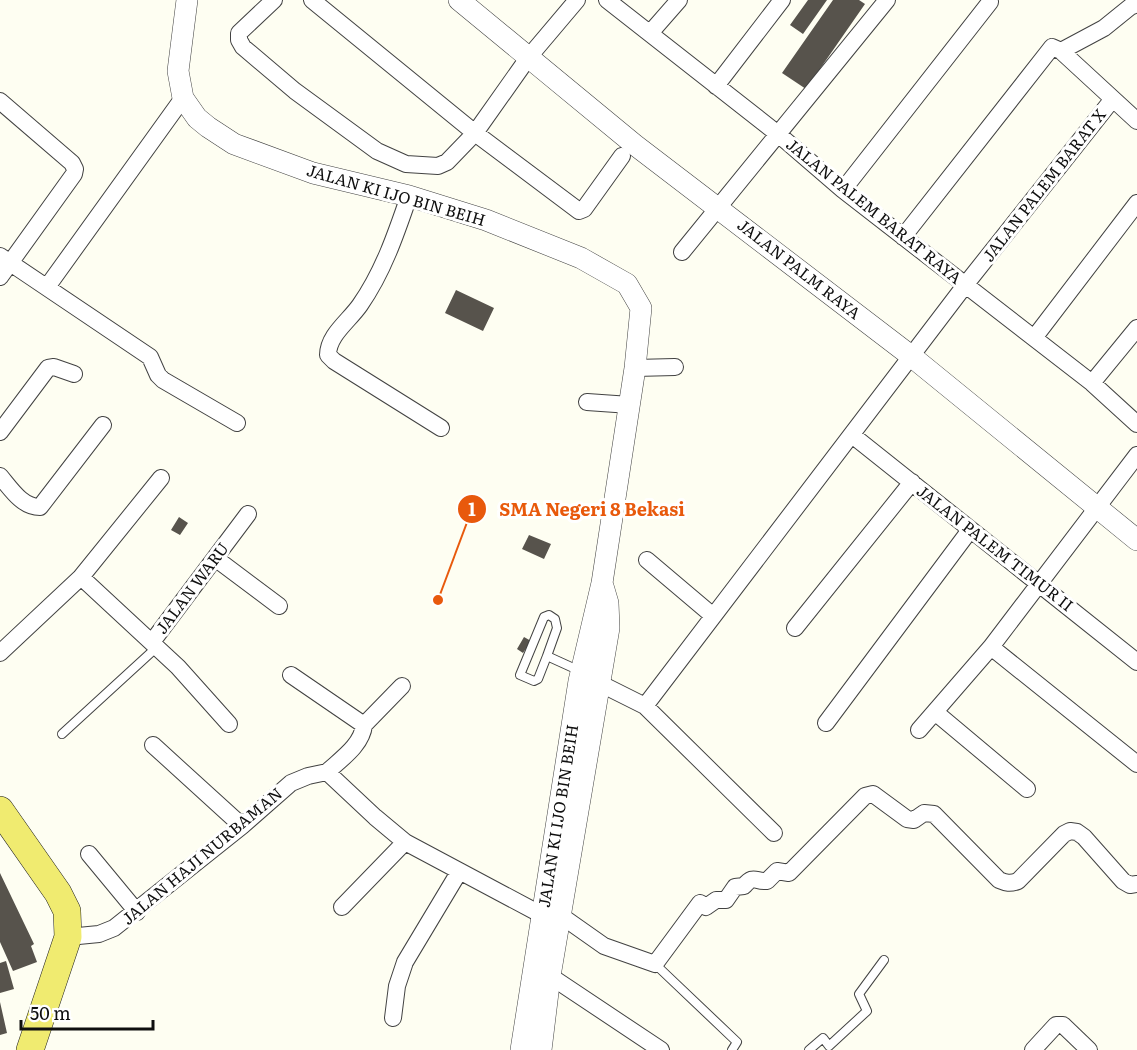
<svg xmlns="http://www.w3.org/2000/svg" width="1137" height="1050" font-family="Literata,serif">
  <rect width="100%" height="100%" fill="#fefef2"/>
  <!-- building -->
  <path fill="#57534c" d="M 808,0 L 827,0 L 803,34 L 790,25 Z
    M 833,0 L 859,0 L 865,4 L 806,89 L 782,73 Z
    M 456,290 L 494,308 L 483,331 L 445,313 Z
    M 179,517 L 188,523 L 180,535 L 171,530 Z
    M 529,535 L 551,544 L 544,559 L 522,549 Z
    M 524,637 L 531,641 L 523,653 L 517,649 Z
    M 0,873 L 34,944 L 31,946 L 37,962 L 13,971 L 0,942 Z
    M 6,961 L 14,989 L 0,993 L 0,963 Z
    M 0,1002 L 7,1033 L 0,1035 Z"/>
  <g fill="none" stroke-linecap="round" stroke-linejoin="round">
    <!-- service casing -->
    <g stroke="#424242" stroke-width="10">
      <path id="service" d="M 547,656 L 557,628 L 555,619 L 549,615 L 544,617 L 520,675 L 534,681 L 538,679 L 547,656 L 580,671
        M 62,734 L 157,647
        M 655,964 L 737,1042 L 732,1050
        M 809,1050 L 823,1038 L 829,1046 L 867,1011 L 859,994 L 884,960"/>
    </g>
    <!-- minor casing -->
    <g stroke="#424242" stroke-width="18">
      <path id="minor" d="M 274,0 L 239,33 L 239,40 L 243,47 L 295,91 L 377,151 L 406,164 L 438,166 L 447,162 L 475,133 L 528,58 L 577,0
        M 312,0 L 475,133 L 579,211 L 584,209 L 622,156
        M 607,0 L 778,134 L 843,190 L 1092,383 L 1137,424
        M 651,32 L 679,0
        M 1061,51 L 1104,28 L 1130,7 L 1137,4
        M 716,86 L 782,0
        M 0,101 L 72,163 L 75,169 L 74,174 L 0,277
        M 843,190 L 990,2
        M 409,196 C 396,234 383,272 360,305 C 349,321 328,335 328,355 L 334,361 L 441,428
        M 903,237 L 1052,47 L 1061,51 L 1137,121
        M 682,252 L 887,0
        M 0,256 L 150,357 L 158,375 L 163,380 L 237,423
        M 47,287 L 183,98
        M 1034,338 L 1137,203
        M 635,368 L 675,367
        M 1092,383 L 1137,328
        M 587,402 L 630,405
        M 0,432 L 48,368 L 54,367 L 74,374
        M 852,435 L 1137,662
        M 0,476 C 11,489 22,507 40,507 L 103,425
        M 215,558 L 279,606
        M 647,560 L 712,615
        M 81,577 L 161,478
        M 795,628 L 912,482
        M 152,642 L 248,514
        M 991,647 L 1137,764
        M 0,653 L 81,577 L 178,667 L 229,724
        M 291,675 L 364,725
        M 599,683 L 645,706 L 774,833
        M 645,706 L 966,284 L 1112,100
        M 935,712 L 1027,789
        M 826,723 L 970,530
        M 919,730 L 991,647 L 1137,455
        M 153,745 L 242,826
        M 327,772 C 341,759 362,745 364,725 L 402,686
        M 89,854 L 137,912
        M 342,907 L 405,842
        M 560,915 L 604,946 L 655,964 L 700,903 L 706,907 L 716,900 L 726,900 L 735,887 L 744,886 C 754,874 755,882 767,881 L 777,871 L 789,873 L 865,796 L 873,794 L 907,819 L 914,820 L 924,813 L 934,814 L 999,880 C 1006,883 1010,884 1018,881 L 1064,834 L 1070,831 L 1077,832 L 1084,837 L 1123,881 L 1130,885 L 1137,884
        M 68,937 L 99,934 L 114,928 L 242,826 L 291,783 L 308,776 L 327,772 L 375,817 L 405,842 L 542,915
        M 542,974 L 550,976 L 661,1050
        M 393,1018 L 397,986 L 405,962 L 459,872
        M 1033,1050 L 1056,1025 L 1063,1025 L 1089,1050"/>
    </g>
    <!-- tertiary casing -->
    <g stroke="#424242" stroke-width="22">
      <path id="tertiary" d="M 187,0 L 178,71 L 183,98 L 197,118 L 208,127 L 234,144 L 313,173 L 409,196 L 486,220 L 581,258 L 627,284 L 641,308 L 635,368 L 602,583 L 579,681 L 521,1050
        M 459,0 L 635,145 L 911,356 L 1137,540
        M 541,1050 L 550,976 L 609,628 L 608,603 L 603,586"/>
    </g>
    <!-- primary casing -->
    <g stroke="#202020" stroke-width="28">
      <path id="primary" d="M 0,810 L 58,893 L 67,911 L 68,937 L 30,1050"/>
    </g>
    <!-- service -->
    <use href="#service" stroke="#fff" stroke-width="8"/>
    <!-- minor -->
    <use href="#minor" stroke="#fff" stroke-width="16"/>
    <!-- tertiary -->
    <use href="#tertiary" stroke="#fff" stroke-width="21"/>
    <!-- primary -->
    <use href="#primary" stroke="#f0eb70" stroke-width="27"/>
  </g>
  <g text-anchor="middle" stroke-width="6" stroke-linejoin="round" paint-order="stroke">
    <!-- street labels -->
    <g font-size="16" fill="#0f0f0f" stroke="#fff">
      <text transform="translate(1044 185) rotate(-52)" y="6">JALAN PALEM BARAT X</text>
      <text transform="translate(396 195) rotate(16)" y="6">JALAN KI IJO BIN BEIH</text>
      <text transform="translate(874 211) rotate(39)" y="6">JALAN PALEM BARAT RAYA</text>
      <text transform="translate(799 269) rotate(38)" y="6">JALAN PALM RAYA</text>
      <text transform="translate(995 548) rotate(38)" y="6">JALAN PALEM TIMUR II</text>
      <text transform="translate(192 588) rotate(-53)" y="6">JALAN WARU</text>
      <text transform="translate(558 816) rotate(-81)" y="6">JALAN KI IJO BIN BEIH</text>
      <text transform="translate(202 856) rotate(-40)" y="6">JALAN HAJI NURBAMAN</text>
    </g>
  </g>
  <!-- callouts -->
  <path fill="none" stroke="#e8590c" stroke-width="2" d="M438 600L472 509"/>
  <g fill="#e8590c" stroke="#fff" stroke-width="2">
    <circle cx="438" cy="600" r="6"/>
    <circle cx="472" cy="509" r="15"/>
  </g>
  <g font-size="18" text-anchor="middle" font-weight="bold" fill="#fff">
    <text x="472" y="516">1</text>
  </g>
  <g font-size="18" text-anchor="middle" font-weight="bold" fill="#e8590c" stroke="#fff" stroke-width="6" stroke-linejoin="round" paint-order="stroke">
    <text x="592" y="516">SMA Negeri 8 Bekasi</text>
  </g>
  <!-- scale -->
  <path d="M21 1020v9h132v-9" fill="none" stroke="#0f0f0f" stroke-width="3"/>
  <text x="30" y="1020" font-size="18" fill="#0f0f0f" stroke="#ffffff" stroke-width="4.5" paint-order="stroke">50 m</text>
</svg>
